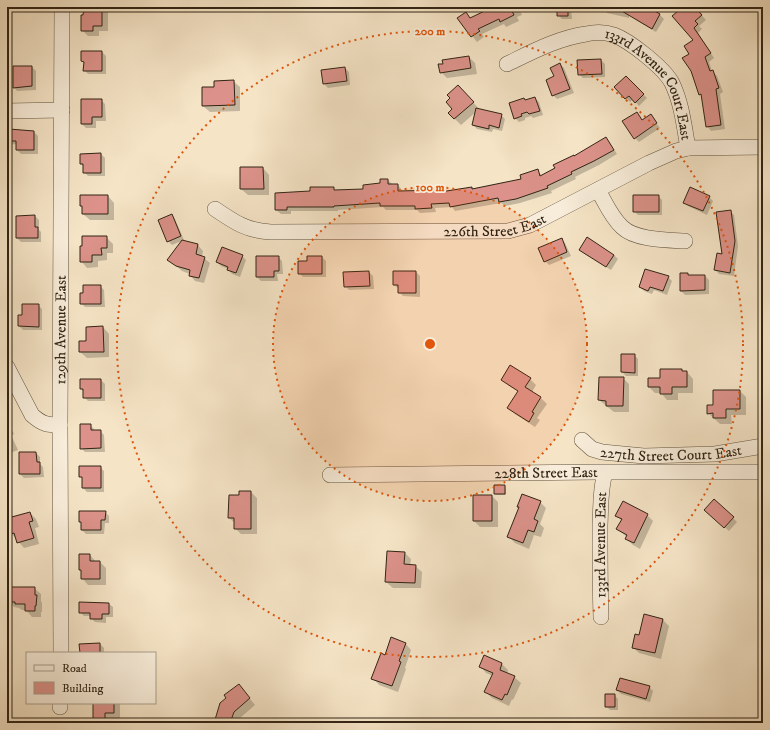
<svg xmlns="http://www.w3.org/2000/svg" width="770" height="730" font-family="'IM FELL DW Pica',serif">
  <rect width="100%" height="100%" fill="#f5e4c6"/>
  <filter id="stains"><feTurbulence type="fractalNoise" baseFrequency=".005" numOctaves="4"/><feColorMatrix values="0 0 0 0 .2 0 0 0 0 .09 0 0 0 0 .02 0 0 0 .5 -.17"/></filter>
  <radialGradient id="worn" r=".72"><stop offset=".6" stop-color="#630" stop-opacity="0"/><stop offset="1" stop-color="#630" stop-opacity=".3"/></radialGradient>
  <!-- shadow -->
  <path fill="#0003" d="M 85,7 L 105,7 L 108,10 L 108,31 L 99,31 L 99,36 L 88,36 L 82,30 Z
    M 495,7 L 518,7 L 522,15 L 517,17 L 519,21 L 506,27 L 504,24 L 482,34 L 484,37 L 477,42 L 458,18 L 465,13 L 471,18 Z
    M 558,7 L 581,7 L 581,10 L 571,10 L 572,19 L 562,19 L 558,15 Z
    M 604,7 L 631,7 L 629,18 L 607,13 L 603,9 Z
    M 640,7 L 646,7 L 660,15 L 664,19 L 656,32 L 638,21 L 634,18 Z
    M 679,7 L 695,7 L 706,20 L 699,26 L 702,29 L 698,33 L 714,58 L 709,62 L 712,71 L 717,76 L 723,92 L 720,94 L 725,129 L 711,131 L 707,126 L 703,97 L 700,94 L 690,54 L 694,40 Z
    M 102,52 L 106,56 L 106,74 L 88,74 L 84,70 L 85,64 L 82,61 Z
    M 469,57 L 475,63 L 477,74 L 447,78 L 441,72 Z
    M 601,60 L 605,64 L 605,77 L 583,78 L 579,74 Z
    M 560,64 L 564,68 L 574,93 L 557,99 L 553,95 Z
    M 32,67 L 36,71 L 36,90 L 17,91 L 14,87 Z
    M 345,68 L 349,72 L 350,85 L 328,88 L 324,84 Z
    M 626,77 L 647,98 L 639,106 L 633,99 L 630,102 L 615,87 Z
    M 233,81 L 240,87 L 240,111 L 210,112 L 203,106 L 215,88 Z
    M 464,92 L 479,109 L 501,115 L 505,119 L 502,131 L 493,129 L 492,132 L 477,129 L 473,125 L 477,111 L 461,125 L 449,113 L 453,110 Z
    M 535,98 L 539,102 L 543,115 L 533,118 L 531,116 L 525,118 L 525,120 L 519,122 L 515,118 L 524,99 L 526,101 Z
    M 101,100 L 105,104 L 106,121 L 96,121 L 96,128 L 86,128 L 82,124 Z
    M 637,113 L 643,121 L 654,120 L 660,128 L 639,142 L 635,138 Z
    M 7,131 L 34,132 L 38,136 L 38,154 L 21,154 L 17,150 L 17,144 L 7,145 Z
    M 606,138 L 610,143 L 617,154 L 599,165 L 575,177 L 576,179 L 551,191 L 552,193 L 520,203 L 505,206 L 501,203 L 455,211 L 452,207 L 435,208 L 436,212 L 420,213 L 417,210 L 386,210 L 383,207 L 338,210 L 338,211 L 291,211 L 291,214 L 281,214 L 276,210 L 311,192 L 333,188 L 336,191 L 364,190 L 381,184 L 388,180 L 393,185 L 398,185 L 402,190 L 402,192 L 440,191 L 442,193 L 472,188 L 473,190 L 523,180 L 537,170 L 542,176 Z
    M 101,154 L 105,158 L 105,176 L 88,176 L 84,172 L 84,166 L 81,164 Z
    M 241,168 L 263,168 L 269,175 L 269,195 L 248,195 L 241,189 Z
    M 108,196 L 114,203 L 114,220 L 90,220 L 83,214 L 83,207 L 81,205 Z
    M 658,196 L 662,200 L 662,215 L 638,215 L 634,211 Z
    M 709,197 L 713,201 L 707,215 L 688,206 L 684,202 Z
    M 730,211 L 734,215 L 738,246 L 734,276 L 719,274 L 715,270 L 723,255 Z
    M 172,215 L 175,219 L 184,240 L 172,245 L 168,241 Z
    M 35,216 L 39,220 L 39,230 L 41,232 L 41,242 L 21,242 L 17,238 Z
    M 106,237 L 113,244 L 113,253 L 107,253 L 107,260 L 98,261 L 98,267 L 87,268 L 81,261 Z
    M 561,239 L 565,243 L 571,256 L 549,265 L 545,261 Z
    M 183,241 L 198,245 L 203,251 L 202,257 L 204,258 L 210,263 L 204,283 L 195,281 L 190,275 L 190,274 L 182,271 L 169,260 Z
    M 584,253 L 614,255 L 618,259 L 611,270 Z
    M 242,256 L 246,260 L 240,277 L 232,274 L 228,269 L 221,266 L 217,262 Z
    M 278,257 L 282,261 L 283,274 L 277,274 L 278,281 L 261,281 L 257,277 Z
    M 322,257 L 326,261 L 326,277 L 303,277 L 299,273 L 308,262 Z
    M 369,272 L 373,276 L 374,289 L 349,290 L 345,286 Z
    M 394,272 L 416,272 L 420,276 L 420,297 L 403,296 L 399,292 L 399,289 L 394,285 Z
    M 687,274 L 689,276 L 705,276 L 709,280 L 709,294 L 685,295 L 681,291 Z
    M 668,277 L 672,281 L 667,295 L 654,290 L 652,294 L 644,291 L 640,287 Z
    M 100,286 L 104,290 L 105,307 L 85,307 L 81,303 Z
    M 38,305 L 42,309 L 42,330 L 23,330 L 19,326 L 23,316 Z
    M 103,327 L 109,334 L 109,357 L 87,358 L 80,352 L 80,342 L 87,342 Z
    M 634,355 L 638,359 L 638,376 L 626,376 L 622,372 Z
    M 681,370 L 684,372 L 687,372 L 693,379 L 693,393 L 678,393 L 678,400 L 667,400 L 661,393 L 655,393 L 649,387 L 661,379 Z
    M 623,378 L 629,384 L 629,412 L 614,412 L 599,400 Z
    M 502,379 L 530,379 L 536,385 L 532,392 L 541,398 L 547,404 L 537,418 L 540,420 L 535,427 L 515,414 L 509,407 L 519,392 L 509,386 Z
    M 101,380 L 105,384 L 105,401 L 88,401 L 84,397 L 84,392 L 81,389 Z
    M 740,391 L 746,397 L 746,415 L 731,415 L 732,424 L 720,424 L 708,413 L 714,406 Z
    M 7,422 L 14,434 L 11,435 L 18,450 L 7,454 Z
    M 90,425 L 94,429 L 94,431 L 100,431 L 104,435 L 105,452 L 85,452 L 81,448 Z
    M 20,453 L 36,453 L 40,457 L 40,464 L 43,467 L 44,477 L 24,478 L 20,474 Z
    M 100,467 L 104,471 L 104,492 L 87,492 L 83,488 L 83,479 L 80,476 Z
    M 505,486 L 506,488 L 506,495 L 497,495 L 495,494 Z
    M 251,492 L 257,498 L 257,534 L 241,534 L 235,528 L 235,523 L 229,518 L 240,496 Z
    M 492,496 L 498,502 L 498,527 L 480,527 L 474,521 Z
    M 540,502 L 546,508 L 540,524 L 544,528 L 541,537 L 534,535 L 529,549 L 515,543 L 509,537 L 520,508 L 518,507 Z
    M 105,512 L 109,516 L 109,523 L 105,523 L 104,534 L 86,534 L 82,530 L 82,524 L 80,521 Z
    M 30,513 L 36,519 L 39,527 L 35,528 L 39,544 L 24,548 L 12,534 Z
    M 709,514 L 733,518 L 737,522 L 729,531 Z
    M 647,515 L 653,521 L 640,549 L 633,545 L 626,539 L 627,537 L 617,529 L 622,521 L 617,516 Z
    M 405,553 L 411,559 L 410,566 L 415,566 L 422,572 L 421,588 L 393,588 L 386,582 Z
    M 80,555 L 90,555 L 96,562 L 100,562 L 106,568 L 106,585 L 88,585 L 82,578 L 82,571 L 80,570 Z
    M 34,588 L 41,594 L 41,601 L 42,603 L 42,612 L 41,612 L 41,617 L 32,617 L 26,610 L 22,610 L 19,608 L 14,607 L 8,601 Z
    M 80,603 L 109,604 L 113,607 L 113,617 L 106,617 L 106,623 L 95,622 L 91,618 L 91,616 L 84,616 L 80,612 Z
    M 663,620 L 669,626 L 661,659 L 639,653 L 633,647 L 640,636 Z
    M 405,643 L 411,650 L 405,668 L 406,669 L 398,692 L 379,685 L 373,678 L 385,656 Z
    M 100,644 L 104,648 L 104,653 L 81,653 Z
    M 484,656 L 502,664 L 508,670 L 507,674 L 514,677 L 521,683 L 513,700 L 512,699 L 509,706 L 492,698 L 486,692 L 493,676 L 486,673 L 480,666 Z
    M 239,685 L 255,705 L 240,718 L 238,723 L 206,723 L 207,720 L 215,722 Z
    M 649,687 L 653,691 L 650,702 L 621,694 L 617,690 Z
    M 614,695 L 618,699 L 618,710 L 610,710 L 606,706 Z
    M 97,703 L 120,703 L 120,719 L 111,719 L 111,723 L 99,723 L 94,718 Z"/>
  <!-- building -->
  <path fill="#dc928a" stroke="#312414" d="M 84,7 L 102,7 L 102,26 L 93,26 L 93,31 L 81,31 L 81,15 L 83,15 Z
    M 493,7 L 510,7 L 514,15 L 500,22 L 499,19 L 478,29 L 480,31 L 471,37 L 457,18 L 466,12 L 470,18 Z
    M 557,7 L 568,7 L 568,16 L 557,16 Z
    M 615,7 L 648,7 L 660,14 L 652,29 Z
    M 683,7 L 695,7 L 702,15 L 695,21 L 698,24 L 694,28 L 711,53 L 705,57 L 710,71 L 713,70 L 719,88 L 716,89 L 721,125 L 706,127 L 701,94 L 699,95 L 691,71 L 682,58 L 689,54 L 684,46 L 693,40 L 672,16 Z
    M 81,51 L 102,51 L 102,71 L 83,71 L 84,62 L 81,61 Z
    M 469,56 L 471,68 L 440,73 L 438,64 L 443,64 L 442,60 Z
    M 601,59 L 602,74 L 578,75 L 577,60 Z
    M 560,63 L 570,89 L 552,96 L 546,80 L 554,76 L 550,68 Z
    M 13,66 L 32,66 L 32,86 L 13,88 Z
    M 345,67 L 347,81 L 323,84 L 321,70 Z
    M 626,76 L 644,94 L 635,103 L 629,96 L 625,99 L 614,87 Z
    M 234,80 L 235,105 L 202,106 L 202,87 L 214,87 L 214,81 Z
    M 458,85 L 474,102 L 454,119 L 448,113 L 452,109 L 446,102 L 450,98 L 447,95 Z
    M 535,97 L 540,111 L 529,114 L 527,112 L 521,114 L 522,116 L 514,119 L 509,103 L 524,98 L 525,100 Z
    M 81,99 L 102,99 L 102,117 L 92,117 L 92,124 L 81,124 Z
    M 476,108 L 502,114 L 499,128 L 489,125 L 489,129 L 472,125 Z
    M 637,112 L 642,120 L 651,114 L 657,123 L 634,139 L 622,121 Z
    M 9,129 L 34,131 L 34,150 L 16,150 L 16,141 L 9,141 Z
    M 606,137 L 614,150 L 594,161 L 571,172 L 572,174 L 547,186 L 548,188 L 516,199 L 499,202 L 498,198 L 450,207 L 449,203 L 431,204 L 432,208 L 415,209 L 415,206 L 380,206 L 380,203 L 334,206 L 334,207 L 287,207 L 287,210 L 275,210 L 275,193 L 310,191 L 310,187 L 334,187 L 334,190 L 363,189 L 363,185 L 380,183 L 380,179 L 388,179 L 388,184 L 398,184 L 398,191 L 440,190 L 440,192 L 472,187 L 472,189 L 521,179 L 520,175 L 538,169 L 540,176 L 555,168 L 553,165 L 574,155 L 574,156 Z
    M 101,153 L 101,173 L 83,173 L 83,164 L 80,164 L 80,154 Z
    M 240,167 L 263,167 L 264,189 L 240,189 Z
    M 690,187 L 710,196 L 703,211 L 683,203 Z
    M 80,195 L 108,195 L 108,214 L 82,214 L 82,206 L 80,206 Z
    M 633,195 L 659,195 L 659,212 L 633,212 Z
    M 731,210 L 735,241 L 730,273 L 714,270 L 717,253 L 722,254 L 716,212 Z
    M 172,214 L 181,236 L 167,242 L 158,220 Z
    M 35,215 L 35,227 L 38,227 L 38,238 L 16,238 L 16,216 Z
    M 82,236 L 107,236 L 107,248 L 101,248 L 102,255 L 92,255 L 92,262 L 80,262 L 80,246 L 82,246 Z
    M 587,237 L 614,255 L 606,267 L 579,250 Z
    M 562,238 L 567,252 L 544,262 L 538,248 Z
    M 182,240 L 198,244 L 196,254 L 205,257 L 199,278 L 189,276 L 190,270 L 176,266 L 167,260 Z
    M 222,247 L 243,255 L 236,273 L 227,270 L 228,267 L 216,262 Z
    M 256,256 L 279,256 L 279,271 L 274,271 L 274,277 L 256,277 Z
    M 307,256 L 322,256 L 322,274 L 298,274 L 298,261 L 307,261 Z
    M 645,269 L 669,276 L 663,291 L 650,287 L 648,291 L 639,287 Z
    M 369,271 L 370,286 L 344,287 L 343,272 Z
    M 393,271 L 416,271 L 416,293 L 398,293 L 398,285 L 393,285 Z
    M 680,273 L 688,273 L 688,275 L 705,275 L 705,290 L 680,291 Z
    M 83,285 L 101,285 L 101,304 L 80,304 L 80,293 L 83,293 Z
    M 22,304 L 39,304 L 39,327 L 18,326 L 18,315 L 22,315 Z
    M 103,326 L 104,352 L 79,352 L 79,341 L 86,341 L 86,327 Z
    M 621,354 L 635,354 L 635,373 L 621,372 Z
    M 510,365 L 531,378 L 525,387 L 541,397 L 532,412 L 534,413 L 529,422 L 507,408 L 518,391 L 501,380 Z
    M 660,369 L 682,369 L 682,371 L 687,371 L 687,387 L 672,387 L 672,394 L 660,394 L 660,387 L 648,387 L 648,378 L 660,378 Z
    M 599,377 L 624,377 L 623,406 L 606,406 L 606,401 L 598,400 Z
    M 80,379 L 101,379 L 101,398 L 83,398 L 83,389 L 80,389 Z
    M 713,390 L 740,390 L 740,409 L 726,409 L 726,418 L 713,418 L 713,413 L 707,414 L 707,405 L 713,405 Z
    M 80,424 L 91,424 L 91,430 L 101,430 L 101,448 L 80,449 Z
    M 19,452 L 36,452 L 37,462 L 40,462 L 40,474 L 19,474 Z
    M 79,466 L 101,466 L 101,488 L 82,488 L 82,477 L 79,477 Z
    M 494,485 L 505,485 L 505,494 L 494,494 Z
    M 239,491 L 251,491 L 251,529 L 234,529 L 234,518 L 228,518 L 229,495 L 239,495 Z
    M 522,494 L 541,501 L 534,519 L 538,521 L 534,532 L 528,530 L 523,543 L 507,537 L 519,507 L 517,507 Z
    M 473,495 L 492,495 L 492,521 L 473,521 Z
    M 714,499 L 734,517 L 724,528 L 704,510 Z
    M 623,501 L 648,514 L 634,543 L 625,539 L 627,535 L 616,529 L 622,519 L 615,516 Z
    M 79,511 L 106,511 L 105,520 L 101,520 L 101,530 L 81,530 L 81,522 L 79,522 Z
    M 30,512 L 33,521 L 29,522 L 34,538 L 17,543 L 14,533 L 11,534 L 8,518 Z
    M 387,551 L 405,552 L 404,564 L 416,565 L 415,583 L 385,582 Z
    M 79,554 L 90,554 L 90,561 L 100,561 L 100,579 L 81,579 L 81,570 L 79,570 Z
    M 7,587 L 35,587 L 35,595 L 37,595 L 36,606 L 35,606 L 35,611 L 25,611 L 25,604 L 15,604 L 15,602 L 7,602 Z
    M 79,602 L 109,603 L 109,614 L 102,614 L 102,619 L 90,619 L 90,613 L 79,613 Z
    M 644,614 L 663,619 L 655,653 L 632,648 L 635,634 L 639,635 Z
    M 391,637 L 406,643 L 399,661 L 401,662 L 392,686 L 371,679 L 381,653 L 385,655 Z
    M 100,643 L 100,653 L 80,653 L 79,644 Z
    M 484,655 L 502,663 L 500,670 L 515,676 L 507,695 L 505,694 L 502,700 L 484,692 L 493,673 L 479,667 Z
    M 620,678 L 650,686 L 646,699 L 616,690 Z
    M 239,684 L 250,698 L 234,712 L 230,723 L 214,723 L 220,703 L 226,698 L 224,695 Z
    M 605,694 L 615,694 L 615,707 L 605,707 Z
    M 93,703 L 114,703 L 114,713 L 105,713 L 105,719 L 93,719 Z"/>
  <g fill="none" stroke-linecap="round" stroke-linejoin="round">
    <!-- minor casing -->
    <g stroke="#625440" stroke-width="16">
      <g id="minor">
        <path id="s1" d="M 507,64 C 532,52 558,38 586,34 C 595,32 605,32 614,35 C 630,41 664,68 672,83 C 682,104 684,126 688,148"/>
        <path d="M 7,111 L 62,110"/>
        <path d="M 598,190 C 605,202 611,217 622,227 C 635,240 667,240 685,241"/>
        <path id="s2" d="M 215,209 C 234,222 247,231 271,232 L 508,231 L 530,225 L 649,163 L 676,151 L 688,148 L 763,147"/>
        <path d="M 7,367 L 32,415 C 42,424 47,425 60,425"/>
        <path id="s3" d="M 582,440 L 592,449 L 602,452 L 644,456 L 715,454 L 763,446"/>
        <path id="s4" d="M 330,475 L 597,472 L 763,472"/>
        <path id="s5" d="M 601,617 C 600,586 600,556 600,525 C 601,507 600,489 605,473"/>
        <path id="s6" d="M 61,653 L 60,425 L 62,7"/>
        <path d="M 60,707 L 60,703"/>
      </g>
    </g>
    <!-- minor -->
    <use href="#minor" stroke="#f8edda" stroke-width="15"/>
    <!-- rail -->
    <path stroke="#312414" stroke-width="3" stroke-dasharray="7 7" stroke-linecap="butt" d="M 7,722 L 7,723"/>
  </g>
  <!-- distance rings -->
  <circle cx="430" cy="344" r="157" fill="#df560c" fill-opacity=".12"/>
  <g fill="none" stroke="#df560c" stroke-width="2" stroke-dasharray="2 4">
    <circle cx="430" cy="344" r="157"/>
    <circle cx="430" cy="344" r="313"/>
  </g>
  <g text-anchor="middle" stroke-width="3.5" stroke-linejoin="round" paint-order="stroke">
    <!-- street labels -->
    <g font-size="15" fill="#312414" stroke="#f8edda">
      <text dy="5" stroke="none"><textPath href="#s1" startOffset="176">133rd Avenue Court East</textPath></text>
      <text dy="5" stroke="none"><textPath href="#s2" startOffset="286">226th Street East</textPath></text>
      <text dy="5" stroke="none"><textPath href="#s6" startOffset="323">129th Avenue East</textPath></text>
      <text dy="5" stroke="none"><textPath href="#s3" startOffset="93">227th Street Court East</textPath></text>
      <text dy="5" stroke="none"><textPath href="#s4" startOffset="216">228th Street East</textPath></text>
      <text dy="5" stroke="none"><textPath href="#s5" startOffset="72">133rd Avenue East</textPath></text>
    </g>
  </g>
  <circle cx="430" cy="344" r="6" fill="#df560c" stroke="#f8edda" stroke-width="2"/>
  <g font-size="12" text-anchor="middle" font-weight="bold" fill="#df560c" stroke="#f8edda" stroke-width="3.5" stroke-linejoin="round" paint-order="stroke">
    <text x="430" y="35">200 m</text>
    <text x="430" y="191">100 m</text>
  </g>
  <!-- margin -->
  <rect width="770" height="730" fill="none" stroke="#f5e4c6" stroke-width="24"/>
  <rect x="8" y="8" width="754" height="714" fill="none" stroke="#312414" stroke-width="2"/>
  <rect x="12" y="12" width="746" height="706" fill="none" stroke="#312414"/>
  <!-- legend -->
  <rect x="26" y="652" width="130" height="52" fill="#f8edda" stroke="#a89d8b"/>
  <rect x="34" y="665" width="20" height="6" fill="#f8edda" stroke="#a89d8b"/>
  <text x="62" y="672" font-size="12" fill="#312414">Road</text>
  <rect x="34" y="682" width="20" height="12" fill="#dc928a" stroke="#a89d8b"/>
  <text x="62" y="692" font-size="12" fill="#312414">Building</text>
  <rect width="100%" height="100%" filter="url(#stains)"/>
  <rect width="100%" height="100%" fill="url(#worn)"/>
</svg>
